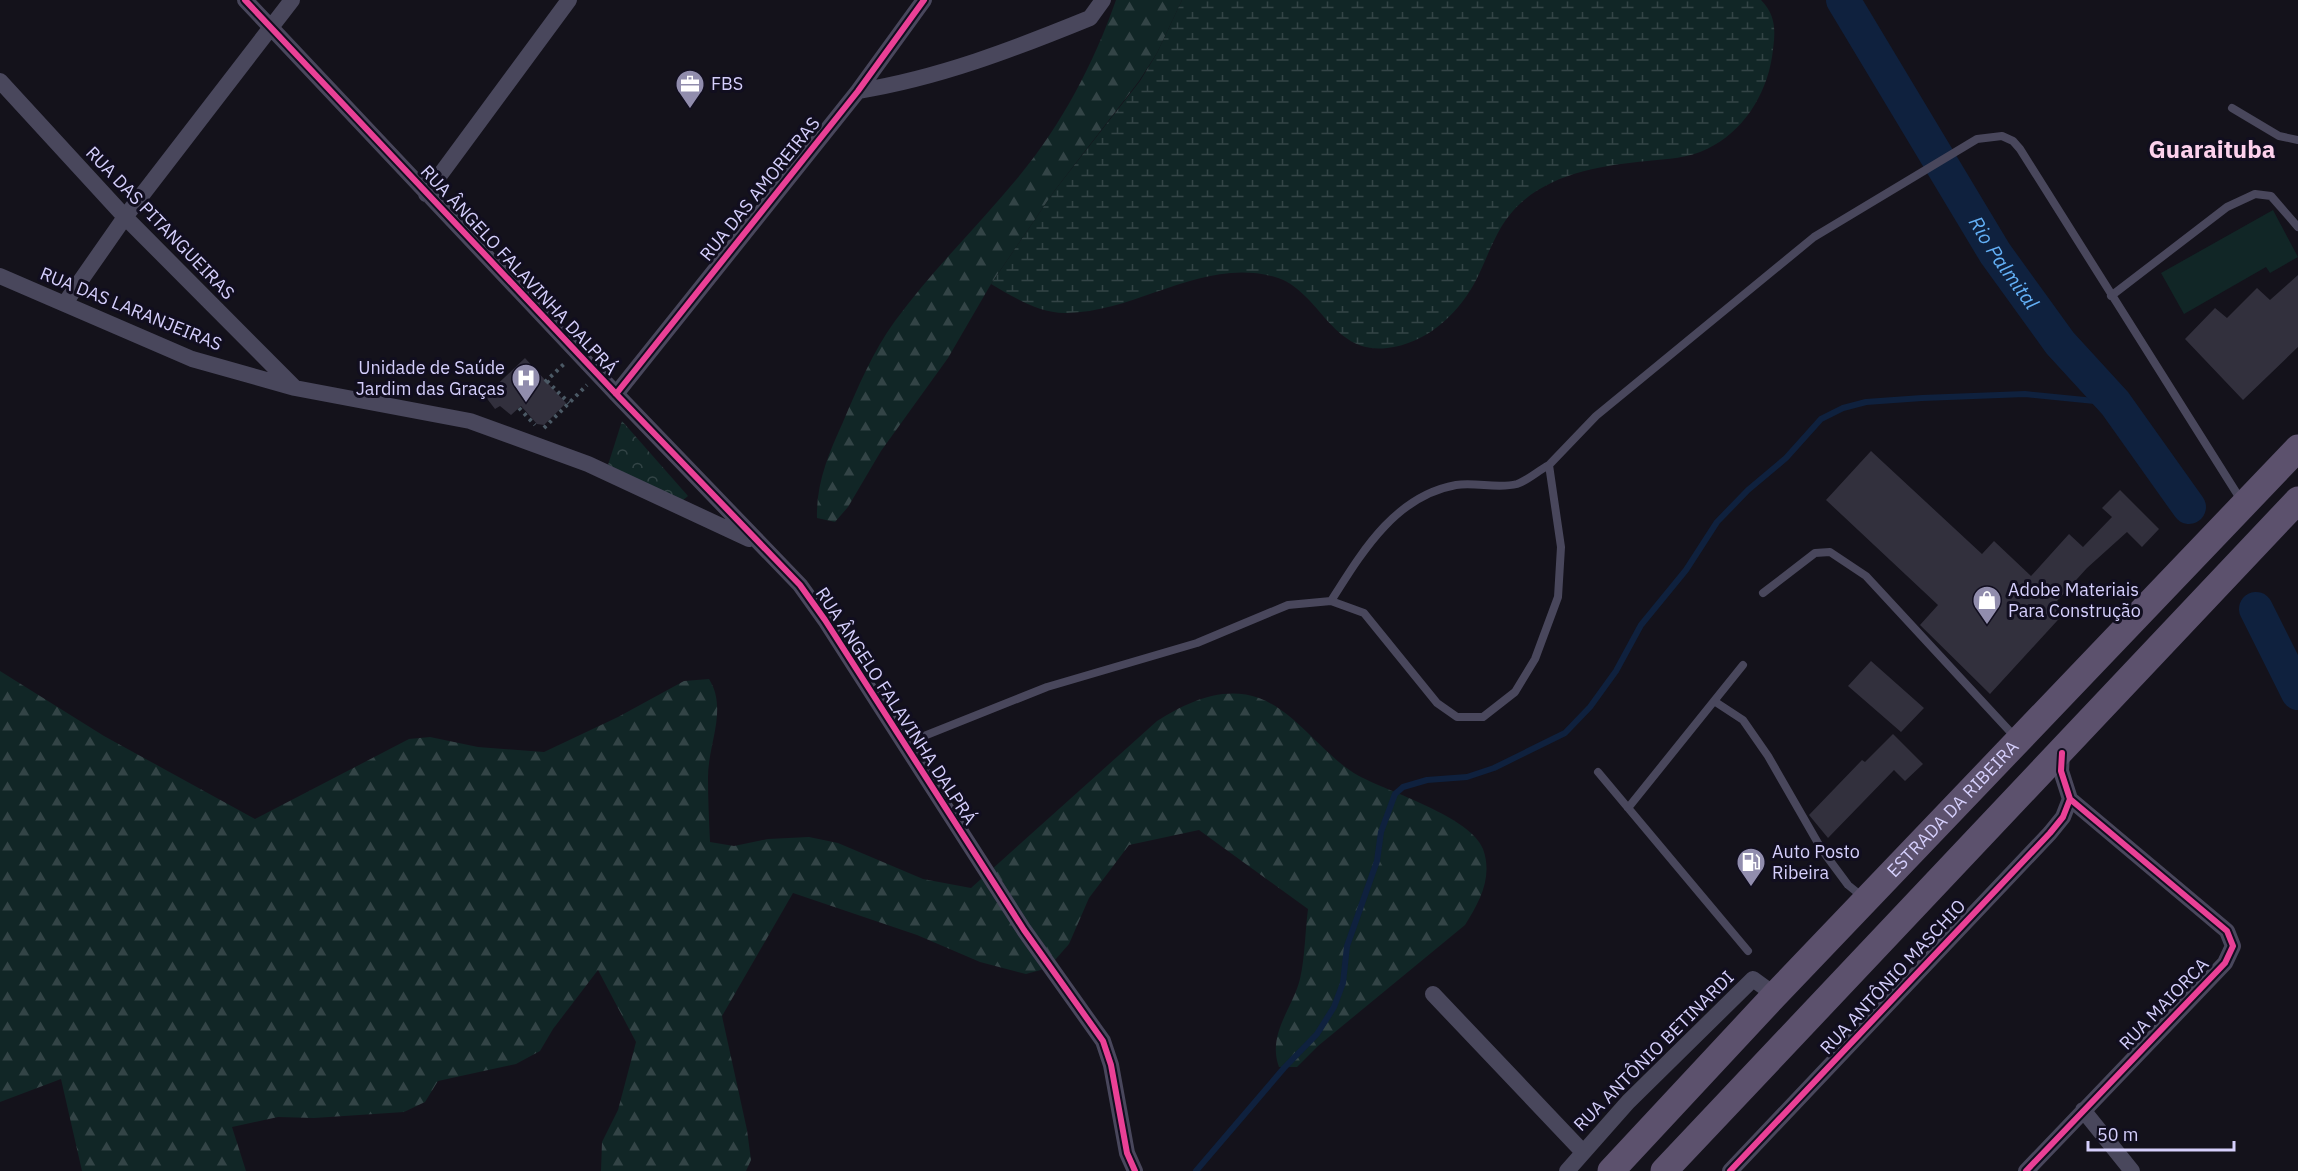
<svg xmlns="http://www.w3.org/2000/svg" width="2298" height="1171" font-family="'IBM Plex Sans',sans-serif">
  <defs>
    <pattern id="forest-firs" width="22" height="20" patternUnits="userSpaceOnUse" patternTransform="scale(1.5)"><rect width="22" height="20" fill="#112626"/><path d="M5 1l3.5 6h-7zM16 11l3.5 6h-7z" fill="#334446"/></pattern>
    <pattern id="wetland-marsh" width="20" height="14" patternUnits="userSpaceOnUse" patternTransform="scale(1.5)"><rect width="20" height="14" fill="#112626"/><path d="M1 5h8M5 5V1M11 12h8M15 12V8" fill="none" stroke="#334446"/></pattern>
    <pattern id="park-crowns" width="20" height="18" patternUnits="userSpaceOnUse" patternTransform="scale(1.5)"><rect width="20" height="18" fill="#112626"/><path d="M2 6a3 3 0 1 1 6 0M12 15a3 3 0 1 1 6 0" fill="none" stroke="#334446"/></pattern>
  </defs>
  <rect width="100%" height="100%" fill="#14121b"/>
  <!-- forest -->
  <path fill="url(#forest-firs)" d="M 1116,0 L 1182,0 L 1157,53 L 1139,81 L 1055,190 L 991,284 L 948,358 L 881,451 L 848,507 L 835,522 L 817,518 C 816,483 829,453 843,422 C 858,387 873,351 895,321 C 933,269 979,225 1020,175 C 1062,124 1094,63 1116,0 Z
    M 0,671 L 104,736 L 255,819 L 409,739 L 430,737 L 478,747 L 544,752 L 618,717 L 684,681 L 709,679 C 728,709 708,744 708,777 C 708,799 709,821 710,842 L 734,846 L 768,839 L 809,837 L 838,843 L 923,879 L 971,888 L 1157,721 C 1187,702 1223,685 1259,698 C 1297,712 1323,756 1359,776 C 1389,792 1471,817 1483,849 C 1493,877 1480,901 1465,925 L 1318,1046 L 1297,1067 L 1279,1067 C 1267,1034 1292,1010 1300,979 C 1305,957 1305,932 1308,909 L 1199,830 L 1129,845 L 1089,898 L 1069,944 L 1048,968 L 1026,974 L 980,962 L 917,935 L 793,893 L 722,1016 L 747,1130 L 751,1160 L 746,1171 L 601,1171 L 602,1142 L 618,1110 L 636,1042 L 598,970 L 553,1029 L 540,1051 L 516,1064 L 438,1081 L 425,1102 L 404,1112 L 314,1118 L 278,1117 L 232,1127 L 246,1171 L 82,1171 L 61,1079 L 0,1102 Z"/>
  <!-- wetland -->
  <path fill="url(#wetland-marsh)" d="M 1182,0 L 1761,0 C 1778,17 1775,35 1772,57 C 1766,95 1743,132 1707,149 C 1689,158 1667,159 1647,161 C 1605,165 1557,172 1523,201 C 1496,224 1490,254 1474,284 C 1456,316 1425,344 1387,348 C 1331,355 1320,290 1275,277 C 1202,257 1139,312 1067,313 C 1040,314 1013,297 991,284 L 1055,190 L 1140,81 L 1157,53 Z"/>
  <!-- park -->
  <path fill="url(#park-crowns)" d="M 622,421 L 688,496 L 682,501 L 608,465 Z"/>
  <!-- pitch -->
  <path fill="#112626" d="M 2273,210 L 2298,257 L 2270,273 L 2266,267 L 2184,314 L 2161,273 Z"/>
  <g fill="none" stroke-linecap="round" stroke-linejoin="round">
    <!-- stream -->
    <path stroke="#0f213e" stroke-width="6" d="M 1196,1171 L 1284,1068 L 1317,1034 L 1334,1007 L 1343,983 L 1347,946 L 1377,861 L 1381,832 L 1395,794 L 1403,787 L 1427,780 L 1467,777 L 1494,768 L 1565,733 L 1590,707 L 1616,671 L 1641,625 L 1686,570 L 1717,522 L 1748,490 L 1786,458 L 1821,419 L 1843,408 L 1866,402 L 1922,398 L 2025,394 L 2115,403"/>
    <!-- river -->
    <g stroke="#0f213e" stroke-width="34">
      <path id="s1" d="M 1843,0 L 1995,253 L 2060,343 L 2115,403 L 2189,507"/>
      <path d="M 2256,609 L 2298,693"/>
    </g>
  </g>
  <!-- building -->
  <path fill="#32303d" d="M 2298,275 L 2298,347 L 2243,400 L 2185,339 L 2215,308 L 2227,318 L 2257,288 L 2270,300 Z
    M 525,358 L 566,403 L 544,425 L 537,424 L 521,406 L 511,415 L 500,406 L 495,409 L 485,396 Z
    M 1871,451 L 1982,554 L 1994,541 L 2031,576 L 2069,534 L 2083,547 L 2112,517 L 2102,508 L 2120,490 L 2159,529 L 2142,547 L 2127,532 L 2087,568 L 2057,601 L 2067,610 L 1990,694 L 1920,625 L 1938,605 L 1826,500 Z
    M 1871,661 L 1924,708 L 1901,732 L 1848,686 Z
    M 1893,734 L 1923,764 L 1905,781 L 1894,770 L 1828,838 L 1809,815 L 1862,760 L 1865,762 Z"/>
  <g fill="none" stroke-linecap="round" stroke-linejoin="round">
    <!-- path -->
    <path stroke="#4b5965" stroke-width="4" stroke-dasharray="3 4.5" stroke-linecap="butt" d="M 547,381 L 569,403
      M 545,382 L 564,364
      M 519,408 L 535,425
      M 544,428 L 587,385"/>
    <!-- service -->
    <path stroke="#49475c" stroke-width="8" d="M 2232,108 L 2279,136 L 2298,140
      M 2111,296 L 2227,207 L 2255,194 L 2271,196 L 2298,227
      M 1763,593 L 1815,553 L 1830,552 L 1866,576 L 2016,738
      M 1331,601 C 1362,552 1395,496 1456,485 C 1476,482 1498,489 1517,484 C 1527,481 1539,470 1549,465
      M 1714,701 L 1743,720 L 1768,756 L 1822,850 L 1848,885 L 1864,898
      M 904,744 L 1047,687 L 1197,643 L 1288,605 L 1331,601 L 1364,613 L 1437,703 L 1457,717 L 1483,717 L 1515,692 L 1535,659 L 1558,597 L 1561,547 L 1549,465 L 1596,416 L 1814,237 L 1977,139 L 2002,136 L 2013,141 L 2020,149 L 2241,500
      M 1598,772 L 1748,951
      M 1628,808 L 1743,665"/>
    <!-- minor -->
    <path stroke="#49475c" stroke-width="16" d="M 245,0 L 620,398 L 800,585 L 825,620 L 1024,930 L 1103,1041 L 1111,1065 L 1127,1153 L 1135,1171
      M 0,81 L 125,217 L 295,388
      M 858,91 C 939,78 1014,49 1090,18 L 1103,0
      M 426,194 L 569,0
      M 0,276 L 192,359 L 295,388 L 470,421 L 588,464 L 749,539
      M 65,303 L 125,217 L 292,0
      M 616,394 L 858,91 L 924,0
      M 1433,994 L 1582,1151
      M 2083,1110 L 2132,1171
      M 1567,1171 L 1628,1102 L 1753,979 L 1775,995
      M 1730,1171 L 2050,833 L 2063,817 L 2070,799
      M 2026,1171 L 2225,963 L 2233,946 L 2227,931 L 2070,799 L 2061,771 L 2062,753"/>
    <!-- primary -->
    <g stroke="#5c516d" stroke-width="27">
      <path id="s2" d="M 1611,1171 L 1775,995 L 2298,448"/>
      <path d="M 1664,1171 L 2298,500"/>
    </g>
    <!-- cycleway casing -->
    <g stroke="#110e1f" stroke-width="10">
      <path id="cycleway" d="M 245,0 L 620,398 L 800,585 L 825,620 L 1024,930 L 1103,1041 L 1111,1065 L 1127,1153 L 1135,1171
        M 616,394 L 858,91 L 924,0
        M 1730,1171 L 2050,833 L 2063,817 L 2070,799
        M 2026,1171 L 2225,963 L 2233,946 L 2227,931 L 2070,799 L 2061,771 L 2062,753"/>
    </g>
    <!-- cycleway -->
    <use href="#cycleway" stroke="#ea4096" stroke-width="6"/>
  </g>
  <!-- icons -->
  <defs>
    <g id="office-pin" transform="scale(1.5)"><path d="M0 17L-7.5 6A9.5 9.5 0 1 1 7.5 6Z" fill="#918dad" stroke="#110e1f"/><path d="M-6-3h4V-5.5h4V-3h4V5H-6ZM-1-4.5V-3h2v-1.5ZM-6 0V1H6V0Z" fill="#fff"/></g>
    <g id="hospital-pin" transform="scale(1.5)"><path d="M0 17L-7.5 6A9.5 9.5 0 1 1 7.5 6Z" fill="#918dad" stroke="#110e1f"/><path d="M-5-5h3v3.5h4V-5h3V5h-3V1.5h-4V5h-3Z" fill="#fff"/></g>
    <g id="shop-pin" transform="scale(1.5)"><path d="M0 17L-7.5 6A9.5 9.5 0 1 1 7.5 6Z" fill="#918dad" stroke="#110e1f"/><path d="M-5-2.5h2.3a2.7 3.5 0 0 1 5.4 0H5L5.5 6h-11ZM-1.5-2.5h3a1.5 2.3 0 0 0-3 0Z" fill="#fff"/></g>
    <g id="fuel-pin" transform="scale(1.5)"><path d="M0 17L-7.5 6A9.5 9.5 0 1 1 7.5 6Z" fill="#918dad" stroke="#110e1f"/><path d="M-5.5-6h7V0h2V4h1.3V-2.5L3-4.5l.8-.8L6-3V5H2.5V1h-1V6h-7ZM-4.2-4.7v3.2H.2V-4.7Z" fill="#fff"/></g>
  </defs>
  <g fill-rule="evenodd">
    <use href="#office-pin" x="690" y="84"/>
    <use href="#hospital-pin" x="526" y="378"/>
    <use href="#shop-pin" x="1987" y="600"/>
    <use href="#fuel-pin" x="1751" y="862"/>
  </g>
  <g text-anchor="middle" stroke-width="6" stroke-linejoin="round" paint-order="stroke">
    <!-- poi labels -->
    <g font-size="18" fill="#d5cffc" stroke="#110e1f" text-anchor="start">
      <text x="711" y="90">FBS</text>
      <text x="505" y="374" text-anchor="end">Unidade de Saúde<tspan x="505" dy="21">Jardim das Graças</tspan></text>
      <text x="2008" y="596">Adobe Materiais<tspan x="2008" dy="21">Para Construção</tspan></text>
      <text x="1772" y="858">Auto Posto<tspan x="1772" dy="21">Ribeira</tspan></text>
    </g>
    <!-- street labels -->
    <g font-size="18" fill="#d5cffc" stroke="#110e1f">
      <text transform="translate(760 189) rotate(-51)" y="6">RUA DAS AMOREIRAS</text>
      <text transform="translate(160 223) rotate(46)" y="6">RUA DAS PITANGUEIRAS</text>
      <text transform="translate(519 270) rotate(47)" y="6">RUA ÂNGELO FALAVINHA DALPRÁ</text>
      <text transform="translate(131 309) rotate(22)" y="6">RUA DAS LARANJEIRAS</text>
      <text transform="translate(896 706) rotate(57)" y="6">RUA ÂNGELO FALAVINHA DALPRÁ</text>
      <text dy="6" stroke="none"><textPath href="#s2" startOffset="498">ESTRADA DA RIBEIRA</textPath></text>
      <text transform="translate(1893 977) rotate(-47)" y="6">RUA ANTÔNIO MASCHIO</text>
      <text transform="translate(2164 1004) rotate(-46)" y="6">RUA MAIORCA</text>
      <text transform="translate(1654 1051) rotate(-45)" y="6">RUA ANTÔNIO BETINARDI</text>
    </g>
    <!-- water labels -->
    <g font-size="20" font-style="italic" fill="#63b0f6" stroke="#110e1f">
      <text dy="7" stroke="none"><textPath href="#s1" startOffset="308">Rio Palmital</textPath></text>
    </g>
    <!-- district labels -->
    <g font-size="24" font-weight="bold" fill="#fcd1ec" stroke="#110e1f">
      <text x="2212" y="158">Guaraituba</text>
    </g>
  </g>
  <!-- scale -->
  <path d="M2088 1141v9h146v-9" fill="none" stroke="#d5cffc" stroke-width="3"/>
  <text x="2097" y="1141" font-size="18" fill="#d5cffc" stroke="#110e1f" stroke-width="4.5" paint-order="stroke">50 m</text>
</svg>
